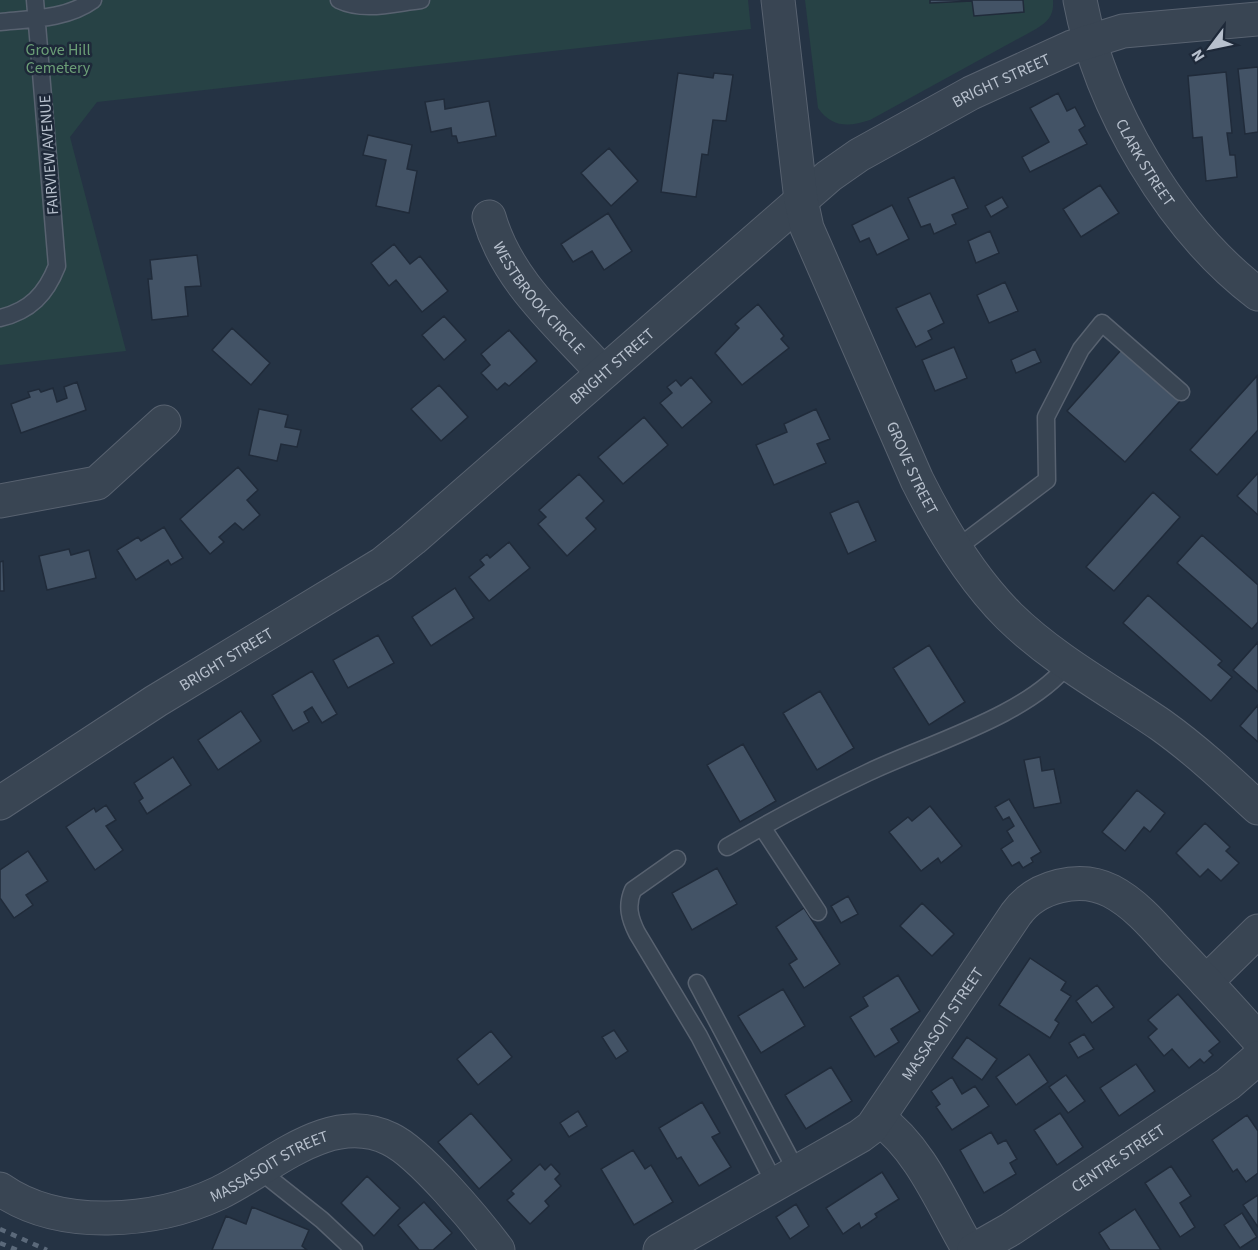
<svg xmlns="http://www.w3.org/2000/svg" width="1258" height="1250" font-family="'Source Sans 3',sans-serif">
  <rect width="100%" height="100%" fill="#253344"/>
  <!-- green -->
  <path fill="#274245" d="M 0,0 L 748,0 L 751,29 L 97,102 L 70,137 L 126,351 L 0,365 Z
    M 805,0 L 1053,0 C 1054,15 1049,21 1036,29 L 870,120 C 849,127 832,128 818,108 Z"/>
  <!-- building -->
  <path fill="#435366" stroke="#202b3a" stroke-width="1.5" d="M 930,0 L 1023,0 L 1024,12 L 974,16 L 972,1 L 930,3 Z
    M 1258,67 L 1258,132 L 1245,134 L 1238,69 Z
    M 1226,72 L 1232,133 L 1227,133 L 1230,155 L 1235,155 L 1237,177 L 1206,181 L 1202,137 L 1193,138 L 1188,76 Z
    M 678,73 L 713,78 L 714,73 L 733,75 L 726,121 L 713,120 L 708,155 L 702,154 L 696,197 L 661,192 Z
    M 1058,93 L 1067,111 L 1075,107 L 1085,126 L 1079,130 L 1087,144 L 1030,172 L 1022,157 L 1049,142 L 1030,108 Z
    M 444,99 L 445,109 L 489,101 L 496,136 L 458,143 L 456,136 L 452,136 L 451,128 L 431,132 L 425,102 Z
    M 368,135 L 412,145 L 407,169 L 417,171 L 409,213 L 376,206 L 386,160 L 363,155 Z
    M 609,148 L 638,181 L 611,206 L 581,173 Z
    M 954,177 L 968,208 L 952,215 L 956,224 L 934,234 L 930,224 L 921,227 L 908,198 Z
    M 1100,185 L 1119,213 L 1081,237 L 1063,209 Z
    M 1002,197 L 1008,207 L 991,217 L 985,206 Z
    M 892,205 L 909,239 L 877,255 L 869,238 L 860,242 L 852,225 Z
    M 608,213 L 632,251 L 604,270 L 592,251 L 573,262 L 561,244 Z
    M 990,231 L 999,253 L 976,263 L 968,241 Z
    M 394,244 L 410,264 L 420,256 L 448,291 L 422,312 L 396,280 L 389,286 L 371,263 Z
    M 197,255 L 201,286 L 185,287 L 188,316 L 152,320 L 148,279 L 152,279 L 150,260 Z
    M 1005,282 L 1018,311 L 989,323 L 977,295 Z
    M 930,293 L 944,323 L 928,331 L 932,339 L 916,347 L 896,308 Z
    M 758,304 L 784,336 L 781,339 L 789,348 L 742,385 L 715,353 L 739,328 L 735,324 Z
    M 444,316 L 466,340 L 444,360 L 422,335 Z
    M 232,328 L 270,363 L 251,385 L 212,350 Z
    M 509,330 L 537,361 L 509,386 L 505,383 L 497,390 L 481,373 L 490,365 L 481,354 Z
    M 954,347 L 967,378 L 935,391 L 922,360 Z
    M 1035,349 L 1041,362 L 1016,373 L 1011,360 Z
    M 1122,349 L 1180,401 L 1125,462 L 1067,411 Z
    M 1257,376 L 1258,430 L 1217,475 L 1190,450 Z
    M 691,377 L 712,402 L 682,428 L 660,403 L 672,393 L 667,387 L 676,380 L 681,386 Z
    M 77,382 L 86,410 L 21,433 L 11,404 L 30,397 L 28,392 L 39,389 L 41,392 L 53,388 L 57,402 L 67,398 L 64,387 Z
    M 439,385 L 468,417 L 441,441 L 411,409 Z
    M 259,409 L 288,415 L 285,427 L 301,430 L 297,447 L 281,444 L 277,461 L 249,455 Z
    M 816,409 L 830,439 L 817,444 L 826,463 L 774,485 L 756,445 L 787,432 L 784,424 Z
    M 644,417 L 668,445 L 623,484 L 598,457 Z
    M 238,467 L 258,490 L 247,500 L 260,515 L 243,530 L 235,523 L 219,537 L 224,542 L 210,554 L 180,519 Z
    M 1258,473 L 1258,515 L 1237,496 Z
    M 579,474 L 604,501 L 586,518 L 596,529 L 567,556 L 538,524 L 546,517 L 539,510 Z
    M 1153,492 L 1180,517 L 1114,591 L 1086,567 Z
    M 858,501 L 876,541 L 848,554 L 830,513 Z
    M 164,527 L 183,558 L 171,565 L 168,560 L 136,580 L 117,550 L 138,537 L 141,541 Z
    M 1202,535 L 1258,585 L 1258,622 L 1252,629 L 1177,563 Z
    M 509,542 L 530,568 L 489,601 L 469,577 L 484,565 L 480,560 L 487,554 L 490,558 Z
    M 69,549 L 71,555 L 89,550 L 96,578 L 47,590 L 39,556 Z
    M 3,561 L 4,591 L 0,591 L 0,562 Z
    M 455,588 L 474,618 L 431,646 L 412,617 Z
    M 1148,595 L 1222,661 L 1218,665 L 1232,677 L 1211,701 L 1123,623 Z
    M 378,635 L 394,663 L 348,688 L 333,660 Z
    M 1258,642 L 1258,692 L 1233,670 Z
    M 929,645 L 965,702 L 929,725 L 893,668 Z
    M 312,671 L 337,714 L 322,723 L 312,707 L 304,712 L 309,722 L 293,731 L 272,695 Z
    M 820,691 L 854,748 L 817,770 L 783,713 Z
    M 1258,705 L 1258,742 L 1240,726 Z
    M 241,711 L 261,741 L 218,770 L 198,740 Z
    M 743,744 L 776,801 L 740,822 L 707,765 Z
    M 173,757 L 191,785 L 147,814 L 139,801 L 143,798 L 134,783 Z
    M 1040,757 L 1042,771 L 1054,769 L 1061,803 L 1034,808 L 1024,760 Z
    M 1137,790 L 1165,813 L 1150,832 L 1144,827 L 1125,851 L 1102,832 Z
    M 1009,799 L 1041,852 L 1031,858 L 1033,862 L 1023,868 L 1019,862 L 1012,866 L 1001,849 L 1013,841 L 1007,831 L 1014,826 L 1009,817 L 1003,820 L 995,807 Z
    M 106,805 L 116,820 L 106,826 L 123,850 L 95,870 L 66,827 L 94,808 L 96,812 Z
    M 930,806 L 962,846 L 941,863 L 938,858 L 921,871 L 889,832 L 908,817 L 912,821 Z
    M 1205,823 L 1230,847 L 1226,851 L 1239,863 L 1221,881 L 1208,869 L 1200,877 L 1176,853 Z
    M 28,851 L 48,881 L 26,895 L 33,905 L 14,918 L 0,898 L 0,870 Z
    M 717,868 L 737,904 L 692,930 L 672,893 Z
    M 848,896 L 858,914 L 841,923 L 831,906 Z
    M 922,903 L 954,934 L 932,956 L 900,926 Z
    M 804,908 L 840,964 L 804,988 L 789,964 L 797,959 L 776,927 Z
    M 1030,958 L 1066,982 L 1061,990 L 1071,996 L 1055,1020 L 1059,1023 L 1050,1038 L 999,1005 Z
    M 898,975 L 920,1011 L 891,1029 L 899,1042 L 875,1057 L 850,1017 L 868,1006 L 863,997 Z
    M 1097,985 L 1114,1007 L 1092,1023 L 1076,1001 Z
    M 783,989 L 805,1026 L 761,1053 L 738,1016 Z
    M 1178,994 L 1220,1042 L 1209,1051 L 1213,1055 L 1204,1063 L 1200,1059 L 1189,1068 L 1172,1049 L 1164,1056 L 1148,1037 L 1157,1029 L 1148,1020 Z
    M 614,1030 L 628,1051 L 616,1059 L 602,1037 Z
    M 491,1031 L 512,1057 L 478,1085 L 457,1059 Z
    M 1084,1034 L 1094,1049 L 1078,1058 L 1069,1043 Z
    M 967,1037 L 997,1059 L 982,1080 L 952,1058 Z
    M 1029,1054 L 1048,1082 L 1016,1105 L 996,1077 Z
    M 1136,1064 L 1155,1091 L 1119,1116 L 1100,1088 Z
    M 831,1067 L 852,1101 L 806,1129 L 785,1095 Z
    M 1066,1075 L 1085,1101 L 1068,1113 L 1049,1087 Z
    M 952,1077 L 962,1094 L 975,1086 L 989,1106 L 952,1130 L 936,1107 L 940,1104 L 931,1091 Z
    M 702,1102 L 720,1133 L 712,1137 L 731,1167 L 699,1186 L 681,1157 L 677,1159 L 659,1128 Z
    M 578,1111 L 587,1126 L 569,1137 L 560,1123 Z
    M 471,1113 L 512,1160 L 479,1189 L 438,1142 Z
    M 1060,1113 L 1083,1147 L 1057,1165 L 1034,1130 Z
    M 1247,1115 L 1258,1131 L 1258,1173 L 1246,1182 L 1237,1169 L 1233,1172 L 1212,1140 Z
    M 991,1132 L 998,1144 L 1006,1140 L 1017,1159 L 1010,1163 L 1016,1174 L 984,1193 L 960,1150 Z
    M 633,1150 L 645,1169 L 651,1165 L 673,1202 L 634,1225 L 601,1169 Z
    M 540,1164 L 545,1170 L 551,1164 L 560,1174 L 555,1179 L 561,1186 L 545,1201 L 549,1206 L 530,1224 L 507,1200 L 514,1194 L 511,1191 Z
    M 1171,1166 L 1191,1196 L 1180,1203 L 1195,1227 L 1180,1237 L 1145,1183 Z
    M 882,1172 L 899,1199 L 875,1214 L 877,1217 L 861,1228 L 859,1223 L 843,1234 L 826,1208 Z
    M 367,1176 L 400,1208 L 374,1236 L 341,1203 Z
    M 1258,1195 L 1258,1227 L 1243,1205 Z
    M 424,1202 L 452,1233 L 433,1250 L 419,1250 L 398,1225 Z
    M 796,1204 L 809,1226 L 790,1239 L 776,1217 Z
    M 252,1207 L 309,1230 L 302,1246 L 307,1250 L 212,1250 L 226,1216 L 246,1224 Z
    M 1135,1209 L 1161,1250 L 1110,1250 L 1099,1233 Z
    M 1242,1213 L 1257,1237 L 1240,1248 L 1224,1225 Z"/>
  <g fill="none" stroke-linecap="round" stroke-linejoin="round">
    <!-- service casing -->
    <g stroke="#586270" stroke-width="19">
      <path id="service" d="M 339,0 C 364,12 394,3 421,0
        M 0,22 C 31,19 67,19 93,0
        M 0,318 C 30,311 46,294 57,266 L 35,0
        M 957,548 L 1047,480 L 1046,417 L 1081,349 L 1102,323 L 1181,392
        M 762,827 L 818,912
        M 727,847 C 773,820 820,795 869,772 C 928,744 1029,715 1068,664
        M 677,859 L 633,890 C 626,906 630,919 637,933 L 699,1036 L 775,1184
        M 697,983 L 797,1172
        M 259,1170 L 322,1220 L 354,1250"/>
    </g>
    <!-- minor casing -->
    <g stroke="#586270" stroke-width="35">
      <g id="minor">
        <path id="s1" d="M 1080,0 C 1100,107 1172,229 1258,294"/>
        <path id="s2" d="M 489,217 C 507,281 559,324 602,372"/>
        <path d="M 0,501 L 97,483 L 164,422"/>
        <path id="s3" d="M 0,803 L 156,701 L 382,564 L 413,539 L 829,176 L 859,155 L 971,93 L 1072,47 L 1123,31 L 1258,19"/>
        <path d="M 1206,982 L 1258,931"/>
        <path d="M 879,1119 C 921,1149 943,1206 969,1250"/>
        <path id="s4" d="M 0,1189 C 60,1231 155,1223 219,1193 C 271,1168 329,1109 390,1139 C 420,1153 477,1222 498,1250"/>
        <path id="s5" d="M 660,1250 L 860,1136 L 872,1127 L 1016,914 C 1036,886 1080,875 1111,891 C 1136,904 1155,927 1173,947 C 1202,977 1230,1008 1258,1039"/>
        <path id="s6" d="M 974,1250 L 1011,1229 L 1228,1084 L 1258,1058"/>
      </g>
    </g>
    <!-- tertiary casing -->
    <g stroke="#586270" stroke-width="35">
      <g id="tertiary">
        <path id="s7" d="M 778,0 L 801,200 L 807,228 L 917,480 C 941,528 971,578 1009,616 C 1054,660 1110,690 1161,725 C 1196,750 1227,779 1258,808"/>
      </g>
    </g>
    <!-- service -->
    <use href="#service" stroke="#394553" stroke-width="16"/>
    <!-- minor -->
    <use href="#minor" stroke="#394553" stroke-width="33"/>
    <!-- tertiary -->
    <use href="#tertiary" stroke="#394553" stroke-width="33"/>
    <!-- rail -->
    <path stroke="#5b697a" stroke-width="4.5" stroke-dasharray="6 6" stroke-linecap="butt" d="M 0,1229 L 47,1250
      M 0,1243 L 17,1250"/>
  </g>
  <g text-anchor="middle" stroke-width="5" stroke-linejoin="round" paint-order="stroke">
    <!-- park labels -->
    <g font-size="16" fill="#6c9f77" stroke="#1e2939">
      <text x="58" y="55">Grove Hill<tspan x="58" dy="18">Cemetery</tspan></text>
    </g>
    <!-- street labels -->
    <g font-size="16" fill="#b7c0cd" stroke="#1e2939">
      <text dy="6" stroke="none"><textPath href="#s3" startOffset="1240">BRIGHT STREET</textPath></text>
      <text transform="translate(48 155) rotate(-94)" y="6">FAIRVIEW AVENUE</text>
      <text dy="6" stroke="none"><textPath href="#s1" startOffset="176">CLARK STREET</textPath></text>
      <text dy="6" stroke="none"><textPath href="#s2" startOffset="96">WESTBROOK CIRCLE</textPath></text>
      <text dy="6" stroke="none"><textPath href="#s3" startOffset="754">BRIGHT STREET</textPath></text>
      <text dy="6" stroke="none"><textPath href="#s7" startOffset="492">GROVE STREET</textPath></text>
      <text dy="6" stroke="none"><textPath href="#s3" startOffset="268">BRIGHT STREET</textPath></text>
      <text dy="6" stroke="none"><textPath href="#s5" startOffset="370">MASSASOIT STREET</textPath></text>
      <text dy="6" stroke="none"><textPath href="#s6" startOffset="171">CENTRE STREET</textPath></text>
      <text dy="6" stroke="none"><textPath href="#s4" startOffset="285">MASSASOIT STREET</textPath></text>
    </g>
  </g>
  <!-- north arrow -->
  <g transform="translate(1210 48) rotate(238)" stroke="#1e2939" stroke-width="4.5" paint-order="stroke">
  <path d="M0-4.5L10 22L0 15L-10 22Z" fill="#b7c0cd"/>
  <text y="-9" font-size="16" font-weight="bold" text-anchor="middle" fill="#b7c0cd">N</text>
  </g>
</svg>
